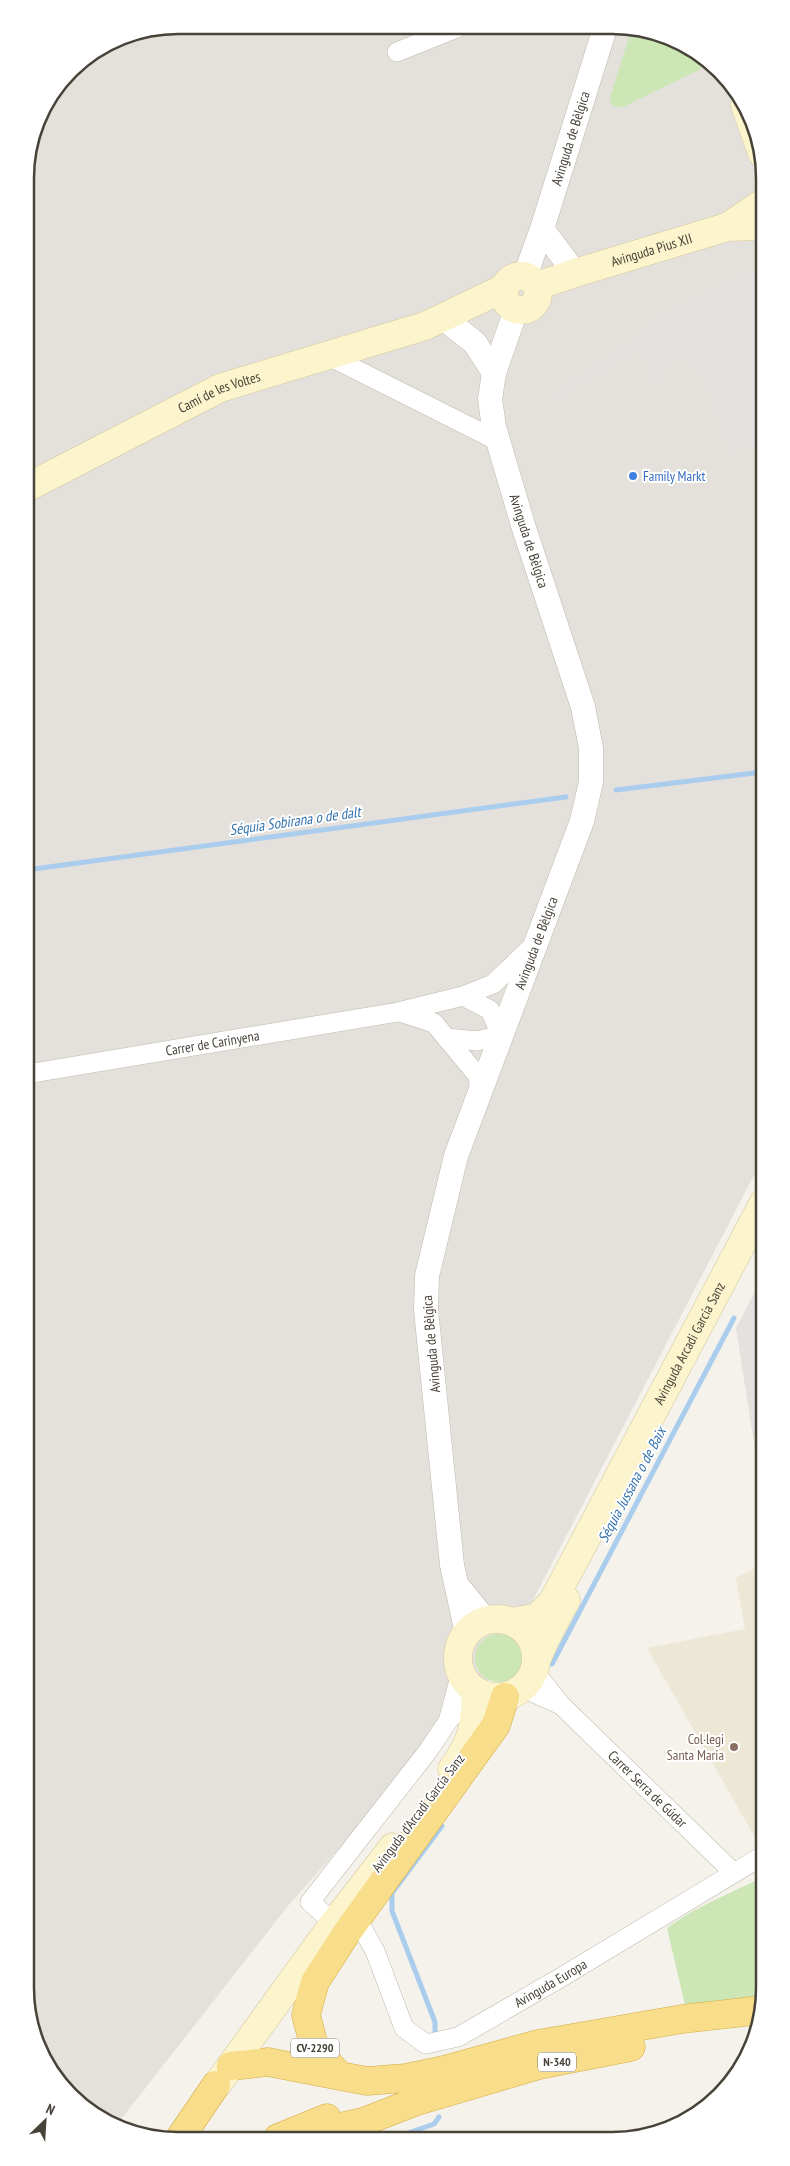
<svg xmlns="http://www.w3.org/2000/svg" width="790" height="2166" font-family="'PT Sans Narrow',sans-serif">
  <rect width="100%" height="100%" fill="#f4f2eb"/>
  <!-- industrial -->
  <path fill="#e4e1dc" d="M 178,25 L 642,28 L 688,45 L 720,70 L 727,79 L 762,181 L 763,1158 L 495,1673 L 287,1907 L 115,2127 L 70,2096 L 45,2064 L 28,2018 L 25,168 L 41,110 L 77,63 L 120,37 Z"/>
  <!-- education -->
  <path fill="#ece8d5" d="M 764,1563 L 764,1846 L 761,1848 L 647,1648 L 745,1629 L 736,1578 Z"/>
  <!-- green -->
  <path fill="#cde6b6" d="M 632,28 C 654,28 697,46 711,64 L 621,108 L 613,106 L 609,100 Z
    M475 1658a24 24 0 1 1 48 0a24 24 0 1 1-48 0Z
    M 765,1876 L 765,1997 L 685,2005 L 667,1928 C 697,1906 731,1893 765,1876 Z"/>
  <!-- parking -->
  <path fill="#e3e2df" d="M 762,267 L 762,344 L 752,348 L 762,376 L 762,442 L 731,452 L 699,363 L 676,358 L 666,362 L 658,379 L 660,387 L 655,387 L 641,346 L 554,402 L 550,397 L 621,350 L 656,317 Z
    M 764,1274 L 764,1508 L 736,1328 Z"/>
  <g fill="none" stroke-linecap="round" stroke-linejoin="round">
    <!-- stream -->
    <path stroke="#abcded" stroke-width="5" d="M 616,790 L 763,772
      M 26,870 L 566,797
      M 552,1664 L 734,1318
      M 435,2033 L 435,2022 L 392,1911 L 392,1893 L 442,1826
      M 394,2138 L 434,2124 L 439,2117"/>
    <!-- minor casing -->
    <g stroke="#bfbaad" stroke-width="20">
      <g id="minor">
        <path d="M 397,52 L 459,27"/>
        <path d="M 327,355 L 498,441"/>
        <path d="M 400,1012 L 434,1023 L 478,1076 L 480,1092"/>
        <path d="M 447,1038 L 477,1041 L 501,1035 L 490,1010 L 463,996"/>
        <path id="s1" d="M 27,1074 L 398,1012 L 463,996 L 493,984 L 535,944"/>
        <path id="s2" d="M 534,1671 L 560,1704 L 734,1873"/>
        <path d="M 523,1688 L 559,1704"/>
        <path d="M 449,1718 L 461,1673"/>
        <path id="s3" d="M 357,1919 L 375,1951 L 404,2028 L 426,2044 L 458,2037 L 560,1978 L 764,1855"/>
        <path d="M 342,1930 L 310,1902 L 428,1751 L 448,1721 L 475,1691"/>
      </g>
    </g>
    <!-- tertiary casing -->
    <g stroke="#bfbaad" stroke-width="25">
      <g id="tertiary">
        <path d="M 542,229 L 575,273"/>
        <path id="s4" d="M 525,276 L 542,229 L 605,28"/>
        <path d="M 451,324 L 475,343 L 494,373"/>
        <path d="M 460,1589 L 486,1621"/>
        <path id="s5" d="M 467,1633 L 452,1565 L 426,1310 L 427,1276 L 456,1156 L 582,821 L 591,782 L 591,748 L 583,707 L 523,525 L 494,427 L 490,399 L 494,373 L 516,310"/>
      </g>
    </g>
    <!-- secondary casing -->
    <g stroke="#d1c79d" stroke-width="29">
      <g id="secondary">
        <path d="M 745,105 L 762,153"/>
        <path d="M 727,227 L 761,204"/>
        <circle cx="521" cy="293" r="17"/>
        <path id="s6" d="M 537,286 L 575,273 L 727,227 L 762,226"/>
        <path id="s7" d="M 26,488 L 220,388 L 425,326 L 504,288"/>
        <circle cx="497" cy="1658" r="39"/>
        <path id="s8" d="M 513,1622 L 538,1617 L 553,1601 L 764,1202"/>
        <path d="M 536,1661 L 546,1638 L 566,1600"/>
        <path d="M 452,1769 C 473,1740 475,1727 476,1691"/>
        <path d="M 219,2082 L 334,1923 L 393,1847"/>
      </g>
    </g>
    <!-- trunk casing -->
    <g stroke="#d5ab44" stroke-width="29">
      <path id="trunk" d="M 505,1697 L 496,1725 L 346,1934 L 315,1982 L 306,2015 L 315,2049 L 340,2076 L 367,2081 L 406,2078 L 444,2070 L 538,2044 L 682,2019 L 762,2010
        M 231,2066 L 268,2062 L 340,2076
        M 180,2138 L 216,2085
        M 278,2138 L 327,2118
        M 311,2138 L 331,2129 L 363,2122 L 417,2101 L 539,2065 L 631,2047"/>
    </g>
    <!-- minor -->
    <use href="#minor" stroke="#fff" stroke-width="19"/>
    <!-- tertiary -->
    <use href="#tertiary" stroke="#fff" stroke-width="24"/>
    <!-- secondary -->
    <use href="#secondary" stroke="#fcf4cd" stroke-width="28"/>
    <!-- trunk -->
    <use href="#trunk" stroke="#f8dd8a" stroke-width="28"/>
  </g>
  <!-- markers -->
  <circle fill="#3f7fe0" stroke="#fff" stroke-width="2" cx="633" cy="476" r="5"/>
  <circle fill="#8d6e63" stroke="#fff" stroke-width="2" cx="734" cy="1747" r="5"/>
  <g text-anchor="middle" stroke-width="4" stroke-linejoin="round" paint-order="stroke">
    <!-- shield labels -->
    <g fill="#fff" stroke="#7f7b74" stroke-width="1">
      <rect x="291" y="2038.5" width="48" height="19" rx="4"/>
      <rect x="538" y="2052.5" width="38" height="19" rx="4"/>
    </g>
    <g font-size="12" font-weight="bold" fill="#484339">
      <text x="315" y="2052">CV-2290</text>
      <text x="557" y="2066">N-340</text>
    </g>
    <!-- street labels -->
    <g font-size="14" fill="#484339" stroke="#fff">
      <text dy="5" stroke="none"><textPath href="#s4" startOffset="145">Avinguda de Bèlgica</textPath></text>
      <text dy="5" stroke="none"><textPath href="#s6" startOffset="120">Avinguda Pius XII</textPath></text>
      <text dy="5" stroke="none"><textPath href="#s7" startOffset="216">Camí de les Voltes</textPath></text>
      <text transform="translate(529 541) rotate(72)" y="5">Avinguda de Bèlgica</text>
      <text dy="5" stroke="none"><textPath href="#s5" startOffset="711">Avinguda de Bèlgica</textPath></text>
      <text dy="5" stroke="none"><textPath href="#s1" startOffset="188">Carrer de Carinyena</textPath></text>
      <text dy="5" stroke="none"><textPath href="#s8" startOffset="339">Avinguda Arcadi García Sanz</textPath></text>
      <text transform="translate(431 1344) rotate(-95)" y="5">Avinguda de Bèlgica</text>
      <text dy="5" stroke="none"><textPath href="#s2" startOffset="164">Carrer Serra de Gúdar</textPath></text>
      <text transform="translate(418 1813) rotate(-53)" y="5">Avinguda d'Arcadi García Sanz</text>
      <text dy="5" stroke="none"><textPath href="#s3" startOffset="286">Avinguda Europa</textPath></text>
    </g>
    <!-- shop labels -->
    <g font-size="14" fill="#366cbe" stroke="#fff" text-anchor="start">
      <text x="643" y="481">Family Markt</text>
    </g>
    <!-- education labels -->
    <g font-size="14" fill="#785e54" stroke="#fff" text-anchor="end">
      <text x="724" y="1744">Col·legi<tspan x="724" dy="16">Santa Maria</tspan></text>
    </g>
    <!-- water labels -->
    <g font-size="15" font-style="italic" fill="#3773af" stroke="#fff">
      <text transform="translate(295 821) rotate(-8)" y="5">Séquia Sobirana o de dalt</text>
      <text transform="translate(632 1485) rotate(-62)" y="5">Séquia Jussana o de Baix</text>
    </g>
  </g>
  <!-- crop -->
  <path d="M0 0H790V2166H0ZM178 34H612A144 144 0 0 1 756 178V1988A144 144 0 0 1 612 2132H178A144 144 0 0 1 34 1988V178A144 144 0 0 1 178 34Z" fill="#fff" fill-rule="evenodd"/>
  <path fill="none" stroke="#484339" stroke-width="2.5" d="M178 34H612A144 144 0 0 1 756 178V1988A144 144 0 0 1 612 2132H178A144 144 0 0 1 34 1988V178A144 144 0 0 1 178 34Z"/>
  <!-- north arrow -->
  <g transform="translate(45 2121) rotate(25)" stroke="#ffffff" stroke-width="4" paint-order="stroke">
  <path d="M0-4L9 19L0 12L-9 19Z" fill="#484339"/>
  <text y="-8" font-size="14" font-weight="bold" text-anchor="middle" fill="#484339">N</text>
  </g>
</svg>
